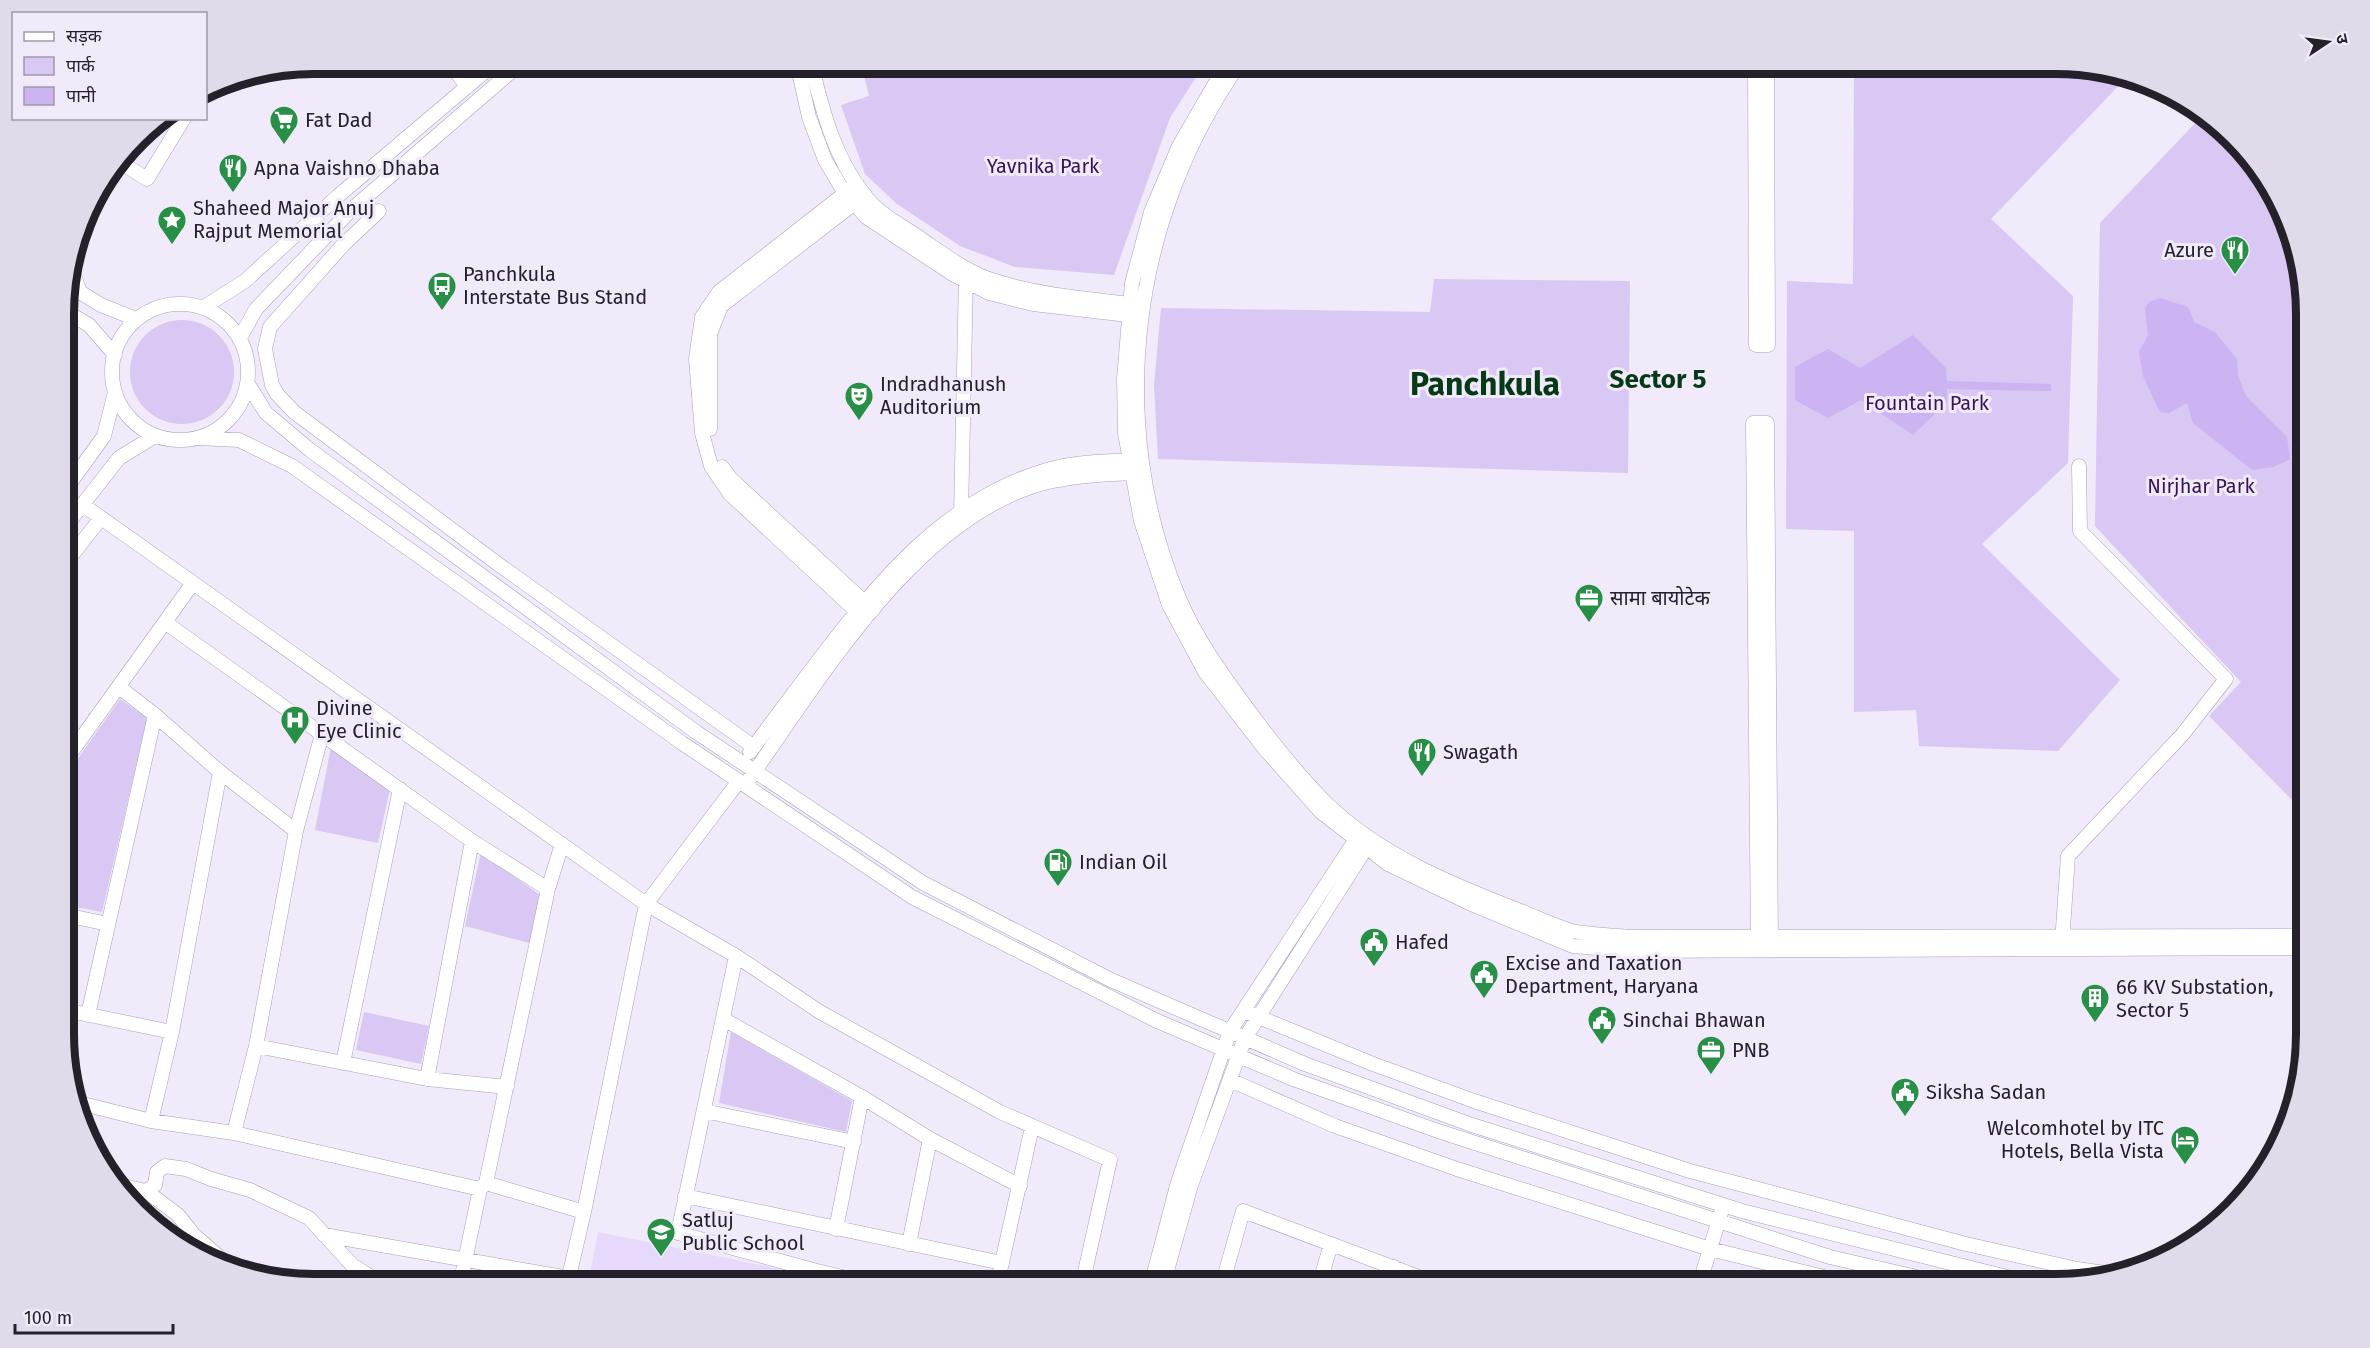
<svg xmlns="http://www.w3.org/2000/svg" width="2370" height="1348" font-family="'Fira Sans','Noto Sans Devanagari',sans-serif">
  <rect width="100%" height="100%" fill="#f0eafb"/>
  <!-- built -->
  <path fill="#e6d9fc" d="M 598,1232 L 858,1285 L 588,1285 Z"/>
  <!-- green -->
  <path fill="#d9c7f4" d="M 861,63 L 1205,63 L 1170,118 L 1114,275 L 1015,267 L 960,246 L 897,204 L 865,174 L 841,105 L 869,96 Z
    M 1854,63 L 2057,63 L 2114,71 L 2124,80 L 1991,219 L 2073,296 L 2068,463 L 1982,544 L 2120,680 L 2058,751 L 1919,746 L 1916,710 L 1854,712 L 1854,531 L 1786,529 L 1787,281 L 1853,284 Z
    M 2202,116 L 2265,175 L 2294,233 L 2306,297 L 2306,814 L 2209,716 L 2241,682 L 2095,526 L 2100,223 Z
    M 1434,279 L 1630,281 L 1628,473 L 1158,459 L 1154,385 L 1161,308 L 1430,312 Z
    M130 372a52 52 0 1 1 104 0a52 52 0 1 1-104 0Z
    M 120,699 L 147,718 L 102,912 L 65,905 L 65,777 Z
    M 331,747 L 390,789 L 378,843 L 315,830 Z
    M 481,852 L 544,898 L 533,944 L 465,926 Z
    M 364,1012 L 429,1026 L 421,1064 L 356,1050 Z
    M 731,1032 L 852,1101 L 846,1132 L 719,1103 Z"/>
  <!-- water -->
  <path fill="#ccb3f1" d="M 2160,298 L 2188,307 L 2194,322 L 2215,332 L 2237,359 L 2238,376 L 2246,396 L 2287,437 L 2290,459 L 2273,467 L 2252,470 L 2193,423 L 2187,403 L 2169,413 L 2160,412 L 2143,376 L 2139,352 L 2148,335 L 2145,308 L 2149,302 Z
    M 1913,335 L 1946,368 L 1947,381 L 2051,384 L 2051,391 L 1947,389 L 1947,402 L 1913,435 L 1861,400 L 1828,418 L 1795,400 L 1795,367 L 1828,349 L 1860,368 Z"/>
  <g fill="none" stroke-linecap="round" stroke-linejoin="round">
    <!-- minor casing -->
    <g stroke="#aaa0ba" stroke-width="15">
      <path id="minor" d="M 450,63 L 467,87
        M 797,63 L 809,117 L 825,160 L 841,187 L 866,217 L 951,273 L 989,293 L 1033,304 L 1137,316
        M 811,63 C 823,114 836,164 872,204 C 885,218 908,229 924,241 C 946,256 970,274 995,281 C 1042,296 1091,299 1139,305
        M 1227,63 L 1179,146 L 1151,212 L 1132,283 L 1124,379 L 1125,433 L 1141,521 L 1169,605 L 1205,672 L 1264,748 L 1321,812 L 1388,864 L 1469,903 L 1573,946 L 1629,951 L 2306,948
        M 1240,63 C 1131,218 1105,422 1179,598 C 1197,641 1225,678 1252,715 C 1275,746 1300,777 1327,804 C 1380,855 1451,884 1518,910 C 1536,917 1554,926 1572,931 C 1591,935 1611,935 1630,937 L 2306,936
        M 1755,63 L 1756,345 L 1768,345 L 1767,63
        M 206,92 L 219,82
        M 120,162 L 147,179 L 184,118
        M 857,184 L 719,292 L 702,317 L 696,359 L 702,433 L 711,466 L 730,494 L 865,619
        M 379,211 L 343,245 L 270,327 L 265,349 L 272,385 L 277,394 L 294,412 L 498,564 L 754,747
        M 70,265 L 80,292
        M 65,283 L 101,305 L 136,319
        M112 372a68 68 0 1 1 136 0a68 68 0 1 1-136 0Z
        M 204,307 L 245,281 L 338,196 L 495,63
        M 65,311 L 89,325 L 115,355
        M 240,338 L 256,309 L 351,210 L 521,63
        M 248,384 L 266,413 L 310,450 L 696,732 L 923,883 L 1111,980 L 1305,1064 L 1472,1125 L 1742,1211 L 2035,1284
        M 710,429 L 710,334 L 721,306 L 865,195
        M 198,438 L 239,440 L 292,466 L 682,743 L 912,897 L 1155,1020 L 1293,1079 L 1438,1131 L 1830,1257 L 1951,1285
        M 722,467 L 731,479 L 873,610
        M 65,490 L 104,436 L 115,392
        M 83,505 L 646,904 L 736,956 L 820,1012 L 1000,1112 L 1110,1160 L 1082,1285
        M 961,516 L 966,275
        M 65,527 L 119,458 L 155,436
        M 65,564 L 101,518
        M 166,623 L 472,841 L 548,889
        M 119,687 L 155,715 L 220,772 L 296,831
        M 750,752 C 772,722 795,691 818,661 C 879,581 946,499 1047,470 C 1075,461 1108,462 1137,460
        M 65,761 L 193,583
        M 750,778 C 823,675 921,509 1053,481 C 1081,475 1111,474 1139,473
        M 65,915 L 108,924
        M 2062,943 L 2068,856 L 2182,735 L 2226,679 L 2080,531 L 2079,466
        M 1758,945 L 1753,423 L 1767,423 L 1771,945
        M 736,956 L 678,1233 L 817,1271 L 876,1285
        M 65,1010 L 172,1032
        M 1244,1011 L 1373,1064 L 1474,1101 L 1690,1171 L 1966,1244 L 2077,1269 L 2119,1275
        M 88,1015 L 155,715
        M 723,1019 L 862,1097 L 930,1139 L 1020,1186
        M 256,1046 L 427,1079 L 507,1087
        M 343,1063 L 400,789
        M 2301,1069 L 2306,1033
        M 427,1079 L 472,841
        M 1230,1080 L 1335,1126 L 1457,1169 L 1710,1249 L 1856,1285
        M 79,1103 L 151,1121 L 234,1133 L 480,1189 L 486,1183 L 584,1212
        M 704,1111 L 854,1142
        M 151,1121 L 172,1032 L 220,772
        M 234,1133 L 256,1046 L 296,831 L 322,734
        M 486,1183 L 548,889 L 562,844
        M 118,1185 L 146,1191 L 155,1185 L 157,1172 L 165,1166 L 186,1169 L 211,1179 L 250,1190 L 309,1218 L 352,1265 L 384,1285
        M 146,1191 L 178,1215 L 194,1235 L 234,1270
        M 685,1196 L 1002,1263
        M 836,1229 L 862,1097
        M 324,1235 L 569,1278
        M 909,1244 L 930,1139
        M 184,1247 L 194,1235
        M 460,1285 L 480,1189
        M 567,1285 L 584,1212 L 646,904 L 739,781
        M 997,1285 L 1032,1127
        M 1151,1285 L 1178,1182 L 1230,1031 L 1360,833
        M 1163,1285 L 1191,1185 L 1245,1038 L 1370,842
        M 1222,1285 L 1243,1211 L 1440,1285
        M 1319,1285 L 1331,1244
        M 1391,1285 L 1394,1267
        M 1699,1285 L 1721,1213"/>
    </g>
    <!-- minor -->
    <use href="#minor" stroke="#fff" stroke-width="14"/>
  </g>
  <!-- icons -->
  <defs>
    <g id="supermarket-pin" transform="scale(1.5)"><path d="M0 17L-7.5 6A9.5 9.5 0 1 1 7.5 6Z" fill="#278f46" stroke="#f0eafb"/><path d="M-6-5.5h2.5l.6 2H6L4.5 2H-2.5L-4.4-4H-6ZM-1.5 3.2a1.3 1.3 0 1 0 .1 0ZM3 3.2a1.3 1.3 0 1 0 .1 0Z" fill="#fff"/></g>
    <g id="restaurant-pin" transform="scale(1.5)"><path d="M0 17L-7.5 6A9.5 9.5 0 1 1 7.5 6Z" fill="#278f46" stroke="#f0eafb"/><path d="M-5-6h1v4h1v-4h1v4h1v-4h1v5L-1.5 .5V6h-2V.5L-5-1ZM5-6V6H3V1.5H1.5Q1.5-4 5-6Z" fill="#fff"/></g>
    <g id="sight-pin" transform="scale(1.5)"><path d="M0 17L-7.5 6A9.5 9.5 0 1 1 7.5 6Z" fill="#278f46" stroke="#f0eafb"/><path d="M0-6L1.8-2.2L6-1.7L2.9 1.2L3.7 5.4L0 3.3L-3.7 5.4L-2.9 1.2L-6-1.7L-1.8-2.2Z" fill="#fff"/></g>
    <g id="bus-pin" transform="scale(1.5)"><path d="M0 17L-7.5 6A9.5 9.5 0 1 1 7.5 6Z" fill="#278f46" stroke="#f0eafb"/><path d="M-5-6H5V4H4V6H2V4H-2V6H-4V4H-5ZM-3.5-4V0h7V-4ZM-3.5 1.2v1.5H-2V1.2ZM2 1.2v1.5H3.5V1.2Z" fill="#fff"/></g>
    <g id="theatre-pin" transform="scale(1.5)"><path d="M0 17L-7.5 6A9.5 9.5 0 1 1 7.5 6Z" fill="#278f46" stroke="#f0eafb"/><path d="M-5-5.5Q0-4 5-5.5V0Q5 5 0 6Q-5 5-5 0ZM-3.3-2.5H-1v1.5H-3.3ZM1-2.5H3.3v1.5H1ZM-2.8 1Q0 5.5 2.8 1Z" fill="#fff"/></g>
    <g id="office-pin" transform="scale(1.5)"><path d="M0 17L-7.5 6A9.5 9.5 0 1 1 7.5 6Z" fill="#278f46" stroke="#f0eafb"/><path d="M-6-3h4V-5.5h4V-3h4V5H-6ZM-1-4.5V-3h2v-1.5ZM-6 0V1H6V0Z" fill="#fff"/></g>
    <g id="hospital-pin" transform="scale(1.5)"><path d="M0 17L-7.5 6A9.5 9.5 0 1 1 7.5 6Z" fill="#278f46" stroke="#f0eafb"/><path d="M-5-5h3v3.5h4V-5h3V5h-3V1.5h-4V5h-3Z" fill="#fff"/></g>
    <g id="fuel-pin" transform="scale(1.5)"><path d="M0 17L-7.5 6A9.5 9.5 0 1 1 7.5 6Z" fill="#278f46" stroke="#f0eafb"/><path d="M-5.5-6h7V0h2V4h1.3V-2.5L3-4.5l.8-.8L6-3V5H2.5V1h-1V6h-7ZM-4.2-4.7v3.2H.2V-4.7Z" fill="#fff"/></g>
    <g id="civic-pin" transform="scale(1.5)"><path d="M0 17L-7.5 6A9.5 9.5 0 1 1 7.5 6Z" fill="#278f46" stroke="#f0eafb"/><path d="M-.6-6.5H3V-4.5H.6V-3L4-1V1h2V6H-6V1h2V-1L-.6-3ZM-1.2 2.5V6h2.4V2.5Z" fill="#fff"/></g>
    <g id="building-pin" transform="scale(1.5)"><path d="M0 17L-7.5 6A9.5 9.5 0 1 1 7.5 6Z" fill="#278f46" stroke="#f0eafb"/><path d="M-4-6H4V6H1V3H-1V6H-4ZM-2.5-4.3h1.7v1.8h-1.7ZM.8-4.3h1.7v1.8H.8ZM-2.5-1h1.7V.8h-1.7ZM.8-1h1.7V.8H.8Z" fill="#fff"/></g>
    <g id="hotel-pin" transform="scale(1.5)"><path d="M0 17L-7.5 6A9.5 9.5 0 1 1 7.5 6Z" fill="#278f46" stroke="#f0eafb"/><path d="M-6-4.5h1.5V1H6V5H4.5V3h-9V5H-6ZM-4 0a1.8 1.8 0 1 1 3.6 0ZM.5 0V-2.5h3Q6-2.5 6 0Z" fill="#fff"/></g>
    <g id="school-pin" transform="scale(1.5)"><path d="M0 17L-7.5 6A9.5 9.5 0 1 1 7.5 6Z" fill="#278f46" stroke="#f0eafb"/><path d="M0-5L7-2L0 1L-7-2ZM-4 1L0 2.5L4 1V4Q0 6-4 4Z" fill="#fff"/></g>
  </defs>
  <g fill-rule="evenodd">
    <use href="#supermarket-pin" x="284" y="120"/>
    <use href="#restaurant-pin" x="233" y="168"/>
    <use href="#sight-pin" x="172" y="220"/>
    <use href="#restaurant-pin" x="2235" y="250"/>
    <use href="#bus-pin" x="442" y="286"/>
    <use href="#theatre-pin" x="859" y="396"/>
    <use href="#office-pin" x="1589" y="598"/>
    <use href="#hospital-pin" x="295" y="720"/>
    <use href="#restaurant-pin" x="1422" y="752"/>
    <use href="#fuel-pin" x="1058" y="862"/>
    <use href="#civic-pin" x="1374" y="942"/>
    <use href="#civic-pin" x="1484" y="974"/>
    <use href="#building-pin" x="2095" y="998"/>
    <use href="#civic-pin" x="1602" y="1020"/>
    <use href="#office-pin" x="1711" y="1050"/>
    <use href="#civic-pin" x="1905" y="1092"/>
    <use href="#hotel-pin" x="2185" y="1140"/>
    <use href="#school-pin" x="661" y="1232"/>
  </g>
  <g text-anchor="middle" stroke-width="6" stroke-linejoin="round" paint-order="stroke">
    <!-- poi labels -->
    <g font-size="20" fill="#25212b" stroke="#f0eafb" text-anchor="start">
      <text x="305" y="127">Fat Dad</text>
      <text x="254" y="175">Apna Vaishno Dhaba</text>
      <text x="193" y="215">Shaheed Major Anuj<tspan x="193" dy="23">Rajput Memorial</tspan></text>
      <text x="2214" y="257" text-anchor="end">Azure</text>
      <text x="463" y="281">Panchkula<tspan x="463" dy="23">Interstate Bus Stand</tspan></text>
      <text x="880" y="391">Indradhanush<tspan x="880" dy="23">Auditorium</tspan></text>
      <text x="1610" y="605">सामा बायोटेक</text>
      <text x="316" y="715">Divine<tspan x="316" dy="23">Eye Clinic</tspan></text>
      <text x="1443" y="759">Swagath</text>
      <text x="1079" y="869">Indian Oil</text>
      <text x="1395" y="949">Hafed</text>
      <text x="1505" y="970">Excise and Taxation<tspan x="1505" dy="23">Department, Haryana</tspan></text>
      <text x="2116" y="994">66 KV Substation,<tspan x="2116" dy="23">Sector 5</tspan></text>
      <text x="1623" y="1027">Sinchai Bhawan</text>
      <text x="1732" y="1057">PNB</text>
      <text x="1926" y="1099">Siksha Sadan</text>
      <text x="2164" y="1135" text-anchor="end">Welcomhotel by ITC<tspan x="2164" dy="23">Hotels, Bella Vista</tspan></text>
      <text x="682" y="1227">Satluj<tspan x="682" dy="23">Public School</tspan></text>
    </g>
    <!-- park labels -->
    <g font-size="20" fill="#371359" stroke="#f0eafb">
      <text x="1043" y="173">Yavnika Park</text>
      <text x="1927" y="410">Fountain Park</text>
      <text x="2201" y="493">Nirjhar Park</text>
    </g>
    <!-- district labels -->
    <g font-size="26" font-weight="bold" fill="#063916" stroke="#f0eafb">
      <text x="1658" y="388">Sector 5</text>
    </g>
    <!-- town labels -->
    <g font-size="32" font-weight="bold" fill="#063916" stroke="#f0eafb">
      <text x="1485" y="395">Panchkula</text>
    </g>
  </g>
  <!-- crop -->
  <path d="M0 0H2370V1348H0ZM314 74H2056A240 240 0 0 1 2296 314V1034A240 240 0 0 1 2056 1274H314A240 240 0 0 1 74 1034V314A240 240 0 0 1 314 74Z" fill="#e0daea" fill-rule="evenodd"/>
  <path fill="none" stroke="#25212b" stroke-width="8" d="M314 74H2056A240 240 0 0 1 2296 314V1034A240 240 0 0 1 2056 1274H314A240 240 0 0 1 74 1034V314A240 240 0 0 1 314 74Z"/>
  <!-- legend -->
  <rect x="12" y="12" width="195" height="108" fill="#f0eafb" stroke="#9f9aa8" stroke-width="1.5"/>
  <rect x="24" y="32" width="30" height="9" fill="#ffffff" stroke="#9f9aa8" stroke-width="1.5"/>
  <text x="66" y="42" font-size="18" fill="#25212b">सड़क</text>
  <rect x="24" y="57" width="30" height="18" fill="#d9c7f4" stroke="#9f9aa8" stroke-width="1.5"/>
  <text x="66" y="72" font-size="18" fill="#25212b">पार्क</text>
  <rect x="24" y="87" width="30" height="18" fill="#ccb3f1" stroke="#9f9aa8" stroke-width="1.5"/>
  <text x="66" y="102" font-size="18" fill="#25212b">पानी</text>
  <!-- north arrow -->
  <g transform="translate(2328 42) rotate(77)" stroke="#f0eafb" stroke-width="4.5" paint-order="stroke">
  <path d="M0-4.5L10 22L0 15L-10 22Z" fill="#25212b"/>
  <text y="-9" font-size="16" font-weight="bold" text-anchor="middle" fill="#25212b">उ</text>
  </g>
  <!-- scale -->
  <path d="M15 1324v9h158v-9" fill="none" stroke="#25212b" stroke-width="3"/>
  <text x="24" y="1324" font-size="18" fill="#25212b" stroke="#f0eafb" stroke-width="4.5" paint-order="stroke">100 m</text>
</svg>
